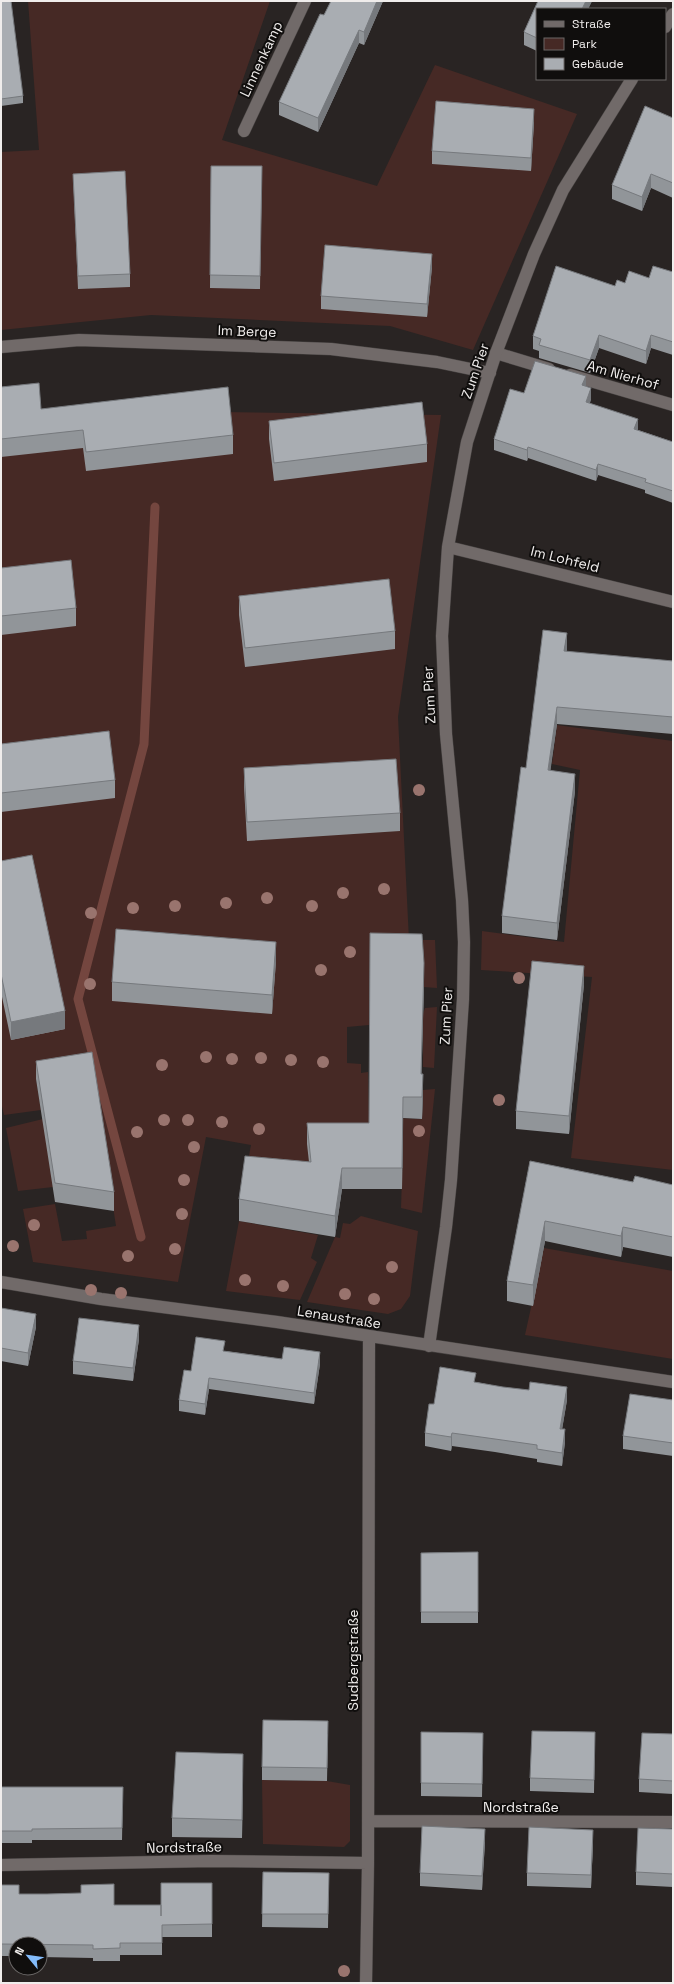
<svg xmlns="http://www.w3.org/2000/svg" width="674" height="1984" font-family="'Space Grotesk',sans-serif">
  <rect width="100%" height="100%" fill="#292423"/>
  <!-- green -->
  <path fill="#462925" d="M 28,1 L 270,1 L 222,140 L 377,186 L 435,65 L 577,114 L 473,350 L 390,326 L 151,315 L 1,330 L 1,152 L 39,150 Z
    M 1,409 L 441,415 L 398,717 L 409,940 L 435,940 L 437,988 L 423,987 L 370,954 L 369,1025 L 347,1027 L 347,1063 L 361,1064 L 361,1073 L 368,1072 L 369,1117 L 422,1119 L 423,1090 L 435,1089 L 422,1213 L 401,1208 L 403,1145 L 310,1169 L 248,1161 L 251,1145 L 206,1137 L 178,1282 L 33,1262 L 23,1209 L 55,1204 L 62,1241 L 87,1239 L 86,1231 L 116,1226 L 92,1071 L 36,1079 L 41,1110 L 4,1115 L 1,1102 Z
    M 557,725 L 673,741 L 673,1170 L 571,1158 L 592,977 L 481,970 L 482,931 L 564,942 L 580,770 L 552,764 Z
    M 437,1007 L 434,1068 L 423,1067 L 423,1014 L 425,1008 Z
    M 43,1119 L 53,1187 L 18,1191 L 6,1128 Z
    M 361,1216 L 418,1231 L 410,1296 L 401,1309 L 388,1314 L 307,1302 L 335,1237 L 340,1238 L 343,1223 L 350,1224 Z
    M 239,1221 L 318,1235 L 311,1258 L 317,1262 L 300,1300 L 226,1291 Z
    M 544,1248 L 673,1271 L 673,1359 L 525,1335 Z
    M 262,1780 L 327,1781 L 350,1785 L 350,1841 L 344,1847 L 263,1844 Z"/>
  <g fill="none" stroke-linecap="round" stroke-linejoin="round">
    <!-- stream -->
    <path stroke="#74463f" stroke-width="9" d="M 141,1237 L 78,999 L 144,744 L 155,507"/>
    <!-- lane casing -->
    <g stroke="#474342" stroke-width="13">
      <path id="lane" d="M 496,353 L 549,369
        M 570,375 L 673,405"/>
    </g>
    <!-- street casing -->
    <g stroke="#474342" stroke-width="13">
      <path id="street" d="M 665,27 L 673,14
        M 244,131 L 305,1
        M 1,347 L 79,340 L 331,349 L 437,362 L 490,373
        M 448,547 L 673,602
        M 1,1282 L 101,1299 L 277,1322 L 673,1382
        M 429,1346 L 446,1227 L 451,1180 L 463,999 L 464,942 L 462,900 L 446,734 L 442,636 L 448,547 L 467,442 L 496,353 L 534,254 L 563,190 L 632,79
        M 368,1821 L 673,1822
        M 1,1865 L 211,1861 L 368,1863
        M 366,1983 L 368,1863 L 369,1337"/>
    </g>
    <!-- lane -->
    <use href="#lane" stroke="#716a69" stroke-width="12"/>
    <!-- street -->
    <use href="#street" stroke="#716a69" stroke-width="12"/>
  </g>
  <!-- trees -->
  <g fill="#99746e">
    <circle cx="419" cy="790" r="6"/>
    <circle cx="384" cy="889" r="6"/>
    <circle cx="343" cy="893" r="6"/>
    <circle cx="267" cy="898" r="6"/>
    <circle cx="226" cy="903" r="6"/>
    <circle cx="175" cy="906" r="6"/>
    <circle cx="312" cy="906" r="6"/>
    <circle cx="133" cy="908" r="6"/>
    <circle cx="91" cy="913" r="6"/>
    <circle cx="350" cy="952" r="6"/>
    <circle cx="321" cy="970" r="6"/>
    <circle cx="519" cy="978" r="6"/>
    <circle cx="90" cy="984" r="6"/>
    <circle cx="206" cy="1057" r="6"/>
    <circle cx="261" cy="1058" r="6"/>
    <circle cx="232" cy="1059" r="6"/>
    <circle cx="291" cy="1060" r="6"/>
    <circle cx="323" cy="1062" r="6"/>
    <circle cx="162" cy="1065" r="6"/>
    <circle cx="499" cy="1100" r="6"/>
    <circle cx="164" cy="1120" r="6"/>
    <circle cx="188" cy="1120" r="6"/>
    <circle cx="222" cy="1122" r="6"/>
    <circle cx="259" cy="1129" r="6"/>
    <circle cx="419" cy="1131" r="6"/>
    <circle cx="137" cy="1132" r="6"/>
    <circle cx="194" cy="1147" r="6"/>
    <circle cx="184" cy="1180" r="6"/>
    <circle cx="182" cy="1214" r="6"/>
    <circle cx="34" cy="1225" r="6"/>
    <circle cx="13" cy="1246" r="6"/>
    <circle cx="175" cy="1249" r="6"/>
    <circle cx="128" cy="1256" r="6"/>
    <circle cx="392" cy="1267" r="6"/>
    <circle cx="245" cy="1280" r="6"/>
    <circle cx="283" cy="1286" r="6"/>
    <circle cx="91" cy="1290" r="6"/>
    <circle cx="121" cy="1293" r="6"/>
    <circle cx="345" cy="1294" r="6"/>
    <circle cx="374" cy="1299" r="6"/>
    <circle cx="344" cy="1971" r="6"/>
  </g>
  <!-- wall -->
  <path fill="#919599" d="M 1,1 L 23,96 L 23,103 L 1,106 Z
    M 331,1 L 383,1 L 364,45 L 359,43 L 318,132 L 279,115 L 279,102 L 324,15 Z
    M 538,1 L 592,1 L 588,9 L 537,9 L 537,51 L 524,45 L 524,32 Z
    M 673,118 L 673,198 L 651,188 L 642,211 L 612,199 L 612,185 Z
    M 534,122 L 531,171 L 432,164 L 432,151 Z
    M 211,166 L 262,166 L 260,289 L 210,288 Z
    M 73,174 L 130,274 L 130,287 L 78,289 Z
    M 432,267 L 427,317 L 321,309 L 321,296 Z
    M 673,272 L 673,355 L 651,348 L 646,364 L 599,348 L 590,373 L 539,358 L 539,351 L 533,349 L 533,336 L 615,286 Z
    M 586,386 L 591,399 L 590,403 L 638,430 L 673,442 L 673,503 L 645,493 L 645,490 L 598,475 L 596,481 L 528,458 L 527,461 L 494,450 L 494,439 L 524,393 Z
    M 1,387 L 41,409 L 233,435 L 233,454 L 86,471 L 83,448 L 1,457 Z
    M 269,421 L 427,444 L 427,462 L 274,481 L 269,439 Z
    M 1,568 L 76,608 L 76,626 L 1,635 Z
    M 239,596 L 395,631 L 395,649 L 245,667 L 239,615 Z
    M 567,650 L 566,652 L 673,661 L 673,734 L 557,724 L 550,771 L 575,791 L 557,940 L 502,933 L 502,916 L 526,768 Z
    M 1,744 L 115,780 L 115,798 L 1,812 Z
    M 244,768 L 400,813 L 400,831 L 247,841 L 244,787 Z
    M 1,861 L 65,1029 L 11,1040 L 1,992 Z
    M 276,961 L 272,1014 L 112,1001 L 112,982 Z
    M 584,984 L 569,1134 L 516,1129 L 516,1111 Z
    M 424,985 L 421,1074 L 423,1095 L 422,1119 L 403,1118 L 402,1189 L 342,1189 L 335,1237 L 239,1221 L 239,1199 L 309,1162 L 307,1144 L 307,1123 L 369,1123 Z
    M 36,1061 L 114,1192 L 114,1211 L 55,1202 L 36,1079 Z
    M 530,1161 L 633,1182 L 673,1185 L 673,1257 L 623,1247 L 621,1257 L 545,1241 L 533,1306 L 507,1301 L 507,1281 Z
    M 1,1308 L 36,1327 L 28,1366 L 1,1361 Z
    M 139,1339 L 133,1381 L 73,1374 L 73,1361 Z
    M 225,1351 L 282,1359 L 320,1364 L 314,1404 L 209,1389 L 205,1415 L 179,1411 L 179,1400 L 191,1371 Z
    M 476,1382 L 567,1400 L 562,1429 L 565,1442 L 562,1466 L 537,1462 L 537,1459 L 495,1452 L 452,1446 L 451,1451 L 425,1446 L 425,1433 L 434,1404 Z
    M 673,1400 L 673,1456 L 623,1449 L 623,1436 Z
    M 478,1552 L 478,1623 L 421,1623 L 421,1553 Z
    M 421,1732 L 483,1733 L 482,1797 L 421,1796 Z
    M 595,1732 L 594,1793 L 530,1791 L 530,1778 Z
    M 328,1734 L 327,1781 L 262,1780 L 262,1767 Z
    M 673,1734 L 673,1794 L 639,1792 L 639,1779 Z
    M 243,1772 L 242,1838 L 172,1837 L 172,1818 Z
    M 1,1787 L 123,1787 L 122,1840 L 32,1840 L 32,1843 L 1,1843 Z
    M 673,1829 L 673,1887 L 636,1885 L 636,1872 Z
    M 485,1842 L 482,1890 L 420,1886 L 420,1873 Z
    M 593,1843 L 591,1888 L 527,1886 L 527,1873 Z
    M 263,1872 L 329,1873 L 328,1928 L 262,1927 Z
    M 212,1883 L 212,1937 L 162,1937 L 162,1955 L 120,1955 L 120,1961 L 93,1961 L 93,1958 L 40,1957 L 40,1944 L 16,1944 L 16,1956 L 1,1956 L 1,1885 L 19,1894 L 114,1905 L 161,1905 Z"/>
  <!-- shaded-wall -->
  <path fill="#76797d" d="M 377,1 L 383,1 L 364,45 L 364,32 Z
    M 586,1 L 592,1 L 588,9 L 582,9 Z
    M 359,30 L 359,43 L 318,132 L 318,118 Z
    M 534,109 L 534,122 L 531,171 L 531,158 Z
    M 651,174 L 651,188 L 642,211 L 642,197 Z
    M 432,254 L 432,267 L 427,317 L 427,304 Z
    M 599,335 L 599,348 L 590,373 L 590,360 Z
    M 651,335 L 651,348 L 646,364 L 646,351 Z
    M 586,376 L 586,387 L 582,385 Z
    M 591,388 L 591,399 L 586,413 L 586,402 Z
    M 638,419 L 638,430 L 634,429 Z
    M 528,447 L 528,458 L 527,461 L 527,450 Z
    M 598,464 L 598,475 L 596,481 L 596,470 Z
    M 567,633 L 567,650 L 564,669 L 564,651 Z
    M 557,707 L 557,724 L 548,788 L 548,770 Z
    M 575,774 L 575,791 L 557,940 L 557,923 Z
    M 276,942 L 276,961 L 272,1014 L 272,995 Z
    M 424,963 L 424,985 L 421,1095 L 421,1074 Z
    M 584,966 L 584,984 L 569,1134 L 569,1116 Z
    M 65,1011 L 65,1029 L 11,1040 L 11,1022 Z
    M 423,1074 L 423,1095 L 422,1119 L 422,1097 Z
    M 403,1097 L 403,1118 L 402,1189 L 402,1168 Z
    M 342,1168 L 342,1189 L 335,1237 L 335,1216 Z
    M 545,1221 L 545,1241 L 533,1306 L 533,1285 Z
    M 623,1227 L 623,1247 L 621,1257 L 621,1236 Z
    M 36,1314 L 36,1327 L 28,1366 L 28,1353 Z
    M 139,1325 L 139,1339 L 133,1381 L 133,1368 Z
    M 320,1352 L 320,1364 L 314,1404 L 314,1393 Z
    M 209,1378 L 209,1389 L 205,1415 L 205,1404 Z
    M 567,1387 L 567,1400 L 560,1442 L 560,1429 Z
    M 565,1429 L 565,1442 L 562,1466 L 562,1453 Z
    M 452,1433 L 452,1446 L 451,1451 L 451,1437 Z
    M 243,1754 L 243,1772 L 242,1838 L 242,1820 Z
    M 485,1829 L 485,1842 L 482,1890 L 482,1876 Z
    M 593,1830 L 593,1843 L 591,1888 L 591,1875 Z"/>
  <!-- building -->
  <path fill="#a9adb2" stroke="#76797d" d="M 1,1 L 11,1 L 23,96 L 1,99 Z
    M 331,1 L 377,1 L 364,32 L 359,30 L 318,118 L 279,102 L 320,14 L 324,15 Z
    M 538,1 L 586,1 L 582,9 L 537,9 L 537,38 L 524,32 Z
    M 436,101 L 534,109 L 531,158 L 432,151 Z
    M 645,106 L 673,118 L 673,183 L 651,174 L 642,197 L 612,185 Z
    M 211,166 L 262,166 L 260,276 L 210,275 Z
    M 125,171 L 130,274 L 78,276 L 73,174 Z
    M 325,245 L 432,254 L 427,304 L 321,296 Z
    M 556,266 L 615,286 L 617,280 L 625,283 L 629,271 L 649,278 L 653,266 L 673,272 L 673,342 L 651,335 L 646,351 L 599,335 L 590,360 L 539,345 L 541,339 L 533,336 Z
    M 535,361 L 586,376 L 582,385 L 591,388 L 586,402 L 638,419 L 634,429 L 673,442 L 673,491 L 645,482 L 646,479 L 598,464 L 596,470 L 528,447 L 527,450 L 494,439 L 510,389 L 524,393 Z
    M 39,383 L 41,409 L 228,387 L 233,435 L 86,452 L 83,430 L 1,439 L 1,387 Z
    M 422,402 L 427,444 L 274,463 L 269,421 Z
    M 71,560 L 76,608 L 1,616 L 1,568 Z
    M 389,579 L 395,631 L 245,648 L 239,596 Z
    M 543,630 L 567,633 L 564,651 L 673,661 L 673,717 L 557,707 L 548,770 L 575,774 L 557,923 L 502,916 L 521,767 L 526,768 Z
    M 109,731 L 115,780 L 1,793 L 1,744 Z
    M 396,759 L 400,813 L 247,822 L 244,768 Z
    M 32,855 L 65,1011 L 11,1022 L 1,974 L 1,861 Z
    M 116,929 L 276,942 L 272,995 L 112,982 Z
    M 370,933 L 422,934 L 424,963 L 421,1074 L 423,1074 L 422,1097 L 403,1097 L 402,1168 L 342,1168 L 335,1216 L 239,1199 L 245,1156 L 311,1162 L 307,1123 L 369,1123 Z
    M 532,961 L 584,966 L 569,1116 L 516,1111 Z
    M 92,1052 L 114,1192 L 55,1183 L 36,1061 Z
    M 530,1161 L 633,1182 L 635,1176 L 673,1185 L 673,1237 L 623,1227 L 621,1236 L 545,1221 L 533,1285 L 507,1281 Z
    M 1,1308 L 36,1314 L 28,1353 L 1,1348 Z
    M 79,1318 L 139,1325 L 133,1368 L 73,1361 Z
    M 196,1337 L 225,1341 L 223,1351 L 282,1359 L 284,1347 L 320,1352 L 314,1393 L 209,1378 L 205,1404 L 179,1400 L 184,1370 L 191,1371 Z
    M 440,1367 L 476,1373 L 474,1382 L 503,1387 L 529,1390 L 530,1382 L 567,1387 L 560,1429 L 565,1429 L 562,1453 L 537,1449 L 537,1445 L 495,1439 L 452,1433 L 451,1437 L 425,1433 L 429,1404 L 434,1404 Z
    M 630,1394 L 673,1400 L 673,1443 L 623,1436 Z
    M 478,1552 L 478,1612 L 421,1612 L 421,1553 Z
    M 263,1720 L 328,1721 L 327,1768 L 262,1767 Z
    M 532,1731 L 595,1732 L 594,1780 L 530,1778 Z
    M 421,1732 L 483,1733 L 482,1784 L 421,1783 Z
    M 642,1733 L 673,1734 L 673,1781 L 639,1779 Z
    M 176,1752 L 243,1754 L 242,1820 L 172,1818 Z
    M 1,1787 L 123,1787 L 122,1828 L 32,1829 L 32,1831 L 1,1831 Z
    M 422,1826 L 485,1829 L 482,1876 L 420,1873 Z
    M 529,1827 L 593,1830 L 591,1875 L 527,1873 Z
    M 638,1828 L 673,1829 L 673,1874 L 636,1872 Z
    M 263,1872 L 329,1873 L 328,1914 L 262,1914 Z
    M 161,1883 L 212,1883 L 212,1924 L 162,1925 L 162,1943 L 120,1943 L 120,1948 L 93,1949 L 93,1945 L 1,1944 L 1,1885 L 19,1885 L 19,1894 L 47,1894 L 81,1893 L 81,1885 L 114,1884 L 114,1905 L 161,1905 L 161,1916 Z"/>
  <g text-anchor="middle" stroke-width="4" stroke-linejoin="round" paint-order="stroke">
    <!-- street labels -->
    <g font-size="14" fill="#f0edec" stroke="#100e0d">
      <text transform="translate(261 59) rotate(-65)" y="5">Linnenkamp</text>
      <text transform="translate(247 331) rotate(2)" y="5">Im Berge</text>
      <text transform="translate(475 371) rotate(-71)" y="5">Zum Pier</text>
      <text transform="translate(623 375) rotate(16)" y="5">Am Nierhof</text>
      <text transform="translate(565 559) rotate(14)" y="5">Im Lohfeld</text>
      <text transform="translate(429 695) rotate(-93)" y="5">Zum Pier</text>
      <text transform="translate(446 1016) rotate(-87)" y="5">Zum Pier</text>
      <text transform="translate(339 1317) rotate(9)" y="5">Lenaustraße</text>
      <text transform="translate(353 1660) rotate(-90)" y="5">Sudbergstraße</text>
      <text x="521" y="1812">Nordstraße</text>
      <text transform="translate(184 1847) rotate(-1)" y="5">Nordstraße</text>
    </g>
  </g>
  <!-- border -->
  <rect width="674" height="1984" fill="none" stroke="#f0edec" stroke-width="4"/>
  <!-- legend -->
  <rect x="536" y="8" width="130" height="72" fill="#100e0d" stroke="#6a6766"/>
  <rect x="544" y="21" width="20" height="6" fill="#716a69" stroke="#6a6766"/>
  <text x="572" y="28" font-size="12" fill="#f0edec">Straße</text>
  <rect x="544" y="38" width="20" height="12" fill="#462925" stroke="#6a6766"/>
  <text x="572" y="48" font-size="12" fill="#f0edec">Park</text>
  <rect x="544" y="58" width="20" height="12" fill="#a9adb2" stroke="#6a6766"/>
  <text x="572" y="68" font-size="12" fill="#f0edec">Gebäude</text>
  <!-- north arrow -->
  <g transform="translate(28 1956) rotate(299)"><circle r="19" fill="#100e0d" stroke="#6a6766"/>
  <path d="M0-3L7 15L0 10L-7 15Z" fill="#84bcfb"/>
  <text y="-6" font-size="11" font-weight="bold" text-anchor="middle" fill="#f0edec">N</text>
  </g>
</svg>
